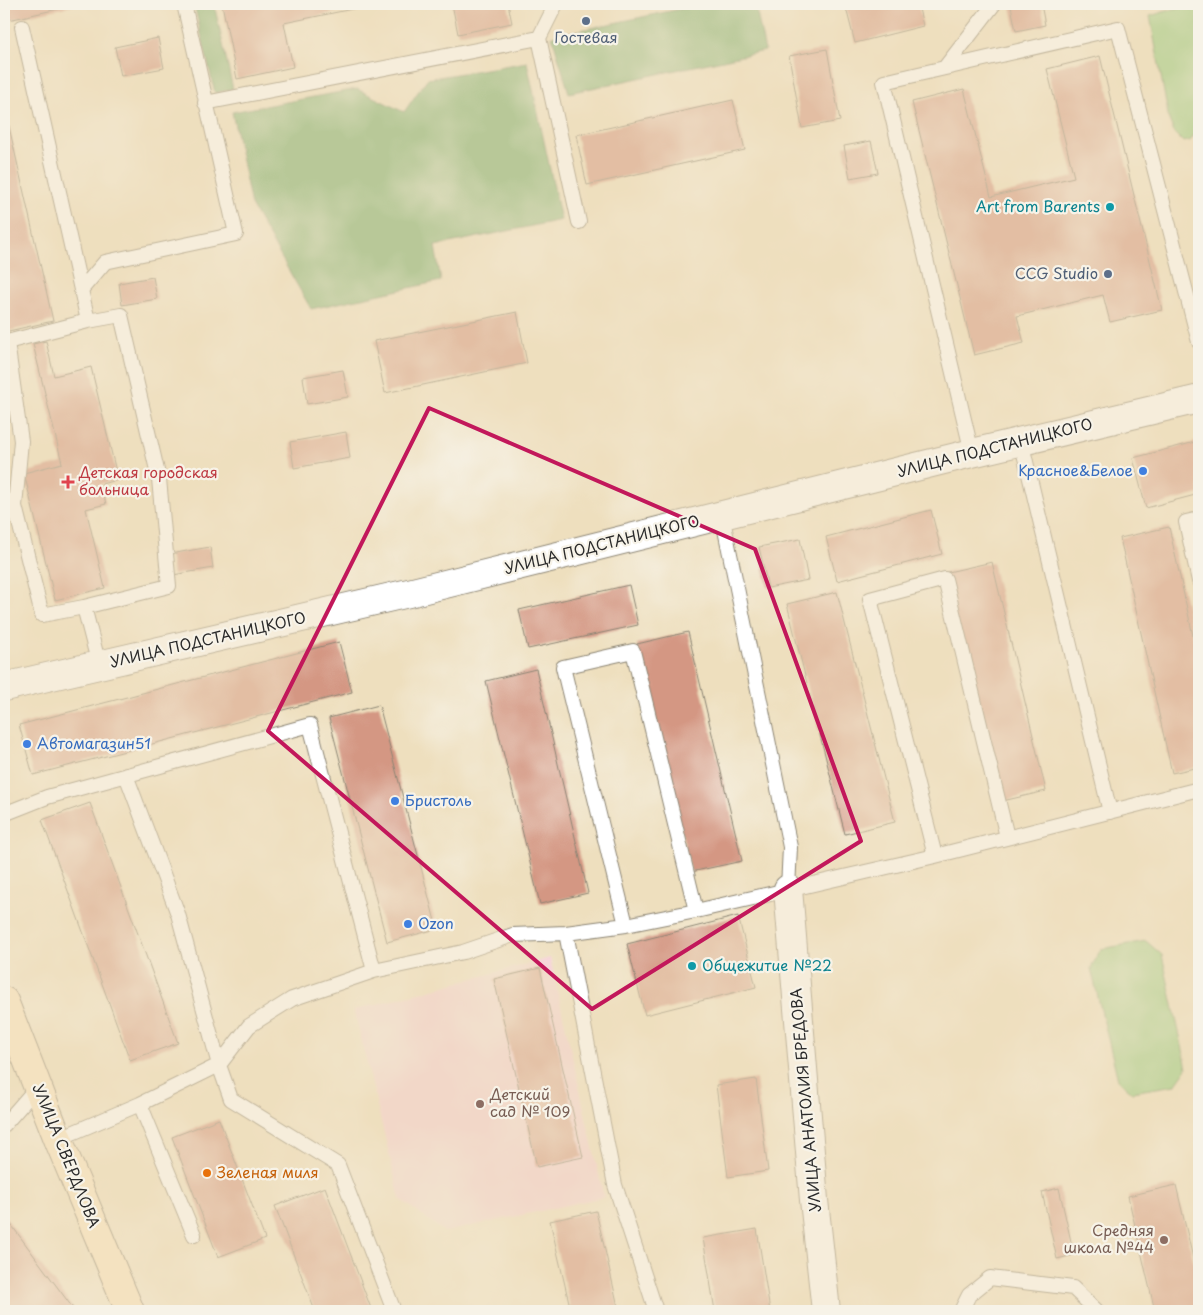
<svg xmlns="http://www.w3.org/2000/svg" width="1203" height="1315" font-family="'Playpen Sans',sans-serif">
  <rect width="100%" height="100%" fill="#f7f3e8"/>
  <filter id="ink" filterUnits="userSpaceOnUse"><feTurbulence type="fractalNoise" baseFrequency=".02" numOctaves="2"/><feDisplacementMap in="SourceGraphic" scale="10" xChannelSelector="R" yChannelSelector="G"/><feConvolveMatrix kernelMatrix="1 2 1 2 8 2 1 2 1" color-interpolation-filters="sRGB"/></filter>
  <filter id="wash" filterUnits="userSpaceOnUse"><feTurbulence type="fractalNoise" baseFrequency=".0096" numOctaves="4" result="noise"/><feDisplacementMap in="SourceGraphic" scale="20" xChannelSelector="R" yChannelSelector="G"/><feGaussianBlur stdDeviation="1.12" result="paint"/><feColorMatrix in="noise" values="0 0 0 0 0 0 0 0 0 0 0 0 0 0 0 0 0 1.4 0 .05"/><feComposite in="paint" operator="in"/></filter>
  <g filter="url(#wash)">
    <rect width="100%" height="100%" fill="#eedfbe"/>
    <!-- built -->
    <path fill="#f6cfd6" d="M 550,958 L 604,1197 L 445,1232 L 400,1199 L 354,1010 Z"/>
    <!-- green -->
    <path fill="#92c97b" stroke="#5e7a53" d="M 1190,4 L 1199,4 L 1199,129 L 1190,141 L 1183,142 L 1175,134 L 1169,120 L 1150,16 Z
      M 1146,941 L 1162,955 L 1187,1068 L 1175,1085 L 1132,1092 L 1118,1080 L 1091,968 L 1101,949 Z"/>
    <!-- forest -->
    <path fill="#75ad6b" stroke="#506c4b" d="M 194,4 L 214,4 L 233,89 L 215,93 Z
      M 693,4 L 755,4 L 765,51 L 569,93 L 552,36 L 694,6 Z
      M 527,62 L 561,220 L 435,246 L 441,281 L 311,309 L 251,205 L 232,112 L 357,89 L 404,112 L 427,79 Z"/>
    <g id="blocks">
      <!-- building -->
      <path fill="#d49783" d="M 4,4 L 76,4 L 76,5 L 4,21 Z
        M 222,4 L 372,4 L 372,5 L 284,23 L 293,67 L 237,79 Z
        M 452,4 L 508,4 L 512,23 L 458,34 Z
        M 845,4 L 918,4 L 923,26 L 855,43 Z
        M 1021,4 L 1041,4 L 1045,25 L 1016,31 L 1011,6 Z
        M 158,38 L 164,68 L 121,76 L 115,47 Z
        M 827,49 L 840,121 L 802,128 L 789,56 Z
        M 1100,56 L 1162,310 L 1110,322 L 1103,295 L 1017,316 L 1024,343 L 974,355 L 912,102 L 964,89 L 991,197 L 1074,177 L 1047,69 Z
        M 733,100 L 745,150 L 587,185 L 576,135 Z
        M 5,109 L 53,321 L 4,332 L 4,110 Z
        M 871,141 L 878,173 L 850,178 L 844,146 Z
        M 153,277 L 157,299 L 122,305 L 119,283 Z
        M 517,312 L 527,363 L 385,393 L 374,341 Z
        M 46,341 L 54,376 L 91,367 L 118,480 L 101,484 L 106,504 L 86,509 L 105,588 L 55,600 L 24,473 L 62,463 L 33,344 Z
        M 343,370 L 348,397 L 307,404 L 303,377 Z
        M 346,432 L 350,458 L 294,468 L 290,442 Z
        M 1199,441 L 1199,494 L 1146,508 L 1133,458 Z
        M 931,510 L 942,554 L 837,581 L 826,537 Z
        M 1169,527 L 1199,663 L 1199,767 L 1172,773 L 1120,538 Z
        M 800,539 L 808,580 L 768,588 L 759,547 Z
        M 210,547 L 213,568 L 173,575 L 170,554 Z
        M 992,562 L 1046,791 L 998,802 L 944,573 Z
        M 629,585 L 638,625 L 528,649 L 519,610 Z
        M 837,592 L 895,822 L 845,834 L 787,604 Z
        M 688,632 L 742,861 L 691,872 L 637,644 Z
        M 339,642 L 352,692 L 33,775 L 19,725 Z
        M 536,669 L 588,893 L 540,904 L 486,681 Z
        M 379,705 L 437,929 L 387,942 L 329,718 Z
        M 90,803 L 178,1043 L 130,1060 L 42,820 Z
        M 738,916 L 756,987 L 645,1015 L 627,944 Z
        M 540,968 L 583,1157 L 537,1167 L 494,979 Z
        M 756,1079 L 768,1171 L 728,1177 L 716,1085 Z
        M 219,1119 L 265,1239 L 218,1257 L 172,1137 Z
        M 1176,1185 L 1199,1284 L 1199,1311 L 1155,1311 L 1128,1196 Z
        M 325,1187 L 372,1311 L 315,1311 L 275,1206 Z
        M 1059,1188 L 1074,1255 L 1057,1259 L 1042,1192 Z
        M 596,1211 L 619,1311 L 571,1311 L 550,1221 Z
        M 4,1215 L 75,1311 L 4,1311 Z
        M 757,1229 L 770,1311 L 715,1311 L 703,1238 Z"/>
    </g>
  </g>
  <g filter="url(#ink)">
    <use href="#blocks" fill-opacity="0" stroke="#8c8574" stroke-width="1"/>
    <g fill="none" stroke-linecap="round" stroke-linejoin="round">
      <!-- lane casing -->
      <g stroke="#8c8574" stroke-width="16">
        <path id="lane" d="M 22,27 L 88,321 L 7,342 L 21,441 L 15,506 L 42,615 L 84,607
          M 539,38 L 579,222
          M 946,66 L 994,4
          M 205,103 L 539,38 L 556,4
          M 81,290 L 105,262 L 236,234 L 184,4
          M 88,321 L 121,315 L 159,479 L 169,586 L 84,607 L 99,665
          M 1021,441 L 1110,812
          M 972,453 L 884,82 L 1118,28 L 1199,342
          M 722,515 L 790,847 L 788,889
          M 1199,519 L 1186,522 L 1199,581
          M 126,775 L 178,914 L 219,1065
          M 4,814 L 47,797 L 310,725 L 374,971
          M 935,856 L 870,599 L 945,579 L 1007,837
          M 626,925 L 563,667 L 633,651 L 696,911
          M 566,933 L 615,1185 L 656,1311
          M 219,1065 L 249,1026 L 292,999 L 374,971 L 463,952 L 513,935 L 566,933 L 626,925 L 696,911 L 935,856 L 1199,789
          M 140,1104 L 194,1235
          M 4,1125 L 38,1086
          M 58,1139 L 140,1104 L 219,1065 L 231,1099 L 338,1165 L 394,1311
          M 961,1311 L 969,1295 L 990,1278 L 1073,1288 L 1097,1311"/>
      </g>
      <!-- street casing -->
      <g stroke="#8c8574" stroke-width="30">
        <path id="street" d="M 4,687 L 413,592 L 972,453 L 1199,399
          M 788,889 L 814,1200 L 826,1311"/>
      </g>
      <!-- secondary casing -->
      <g stroke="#8c8574" stroke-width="30">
        <path id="secondary" d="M 4,1001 L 58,1139 L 130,1311"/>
      </g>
      <!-- lane -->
      <use href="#lane" stroke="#fff" stroke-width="14"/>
      <!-- street -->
      <use href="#street" stroke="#fff" stroke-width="28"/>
      <!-- secondary -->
      <use href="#secondary" stroke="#fbe6c3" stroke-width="28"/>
    </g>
  </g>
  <!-- marked area -->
  <path d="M0 0H1203V1315H0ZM 429,408 L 755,549 L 861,841 L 592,1009 L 268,731 Z" fill="#eedfbe" fill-opacity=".55" fill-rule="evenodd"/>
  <path fill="none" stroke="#c2185b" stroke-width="4" stroke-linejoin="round" d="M 429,408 L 755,549 L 861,841 L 592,1009 L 268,731 Z"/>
  <!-- markers -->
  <g fill="#5c6f8a" stroke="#f7f3e8" stroke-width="2">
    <circle cx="586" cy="21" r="5"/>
    <circle cx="1108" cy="274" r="5"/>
  </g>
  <g fill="#0f9aa8" stroke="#f7f3e8" stroke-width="2">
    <circle cx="1110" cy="207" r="5"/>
    <circle cx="692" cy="966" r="5"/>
  </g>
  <g fill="#3f7fe0" stroke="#f7f3e8" stroke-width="2">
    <circle cx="1143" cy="471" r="5"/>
    <circle cx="27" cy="744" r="5"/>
    <circle cx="395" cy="801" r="5"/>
    <circle cx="408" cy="924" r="5"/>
  </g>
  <path fill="#e0444e" stroke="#f7f3e8" stroke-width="2" d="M65.5 474.5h5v5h5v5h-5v5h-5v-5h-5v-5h5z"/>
  <g fill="#8d6e63" stroke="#f7f3e8" stroke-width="2">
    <circle cx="480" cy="1104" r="5"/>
    <circle cx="1164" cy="1240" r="5"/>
  </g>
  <circle fill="#e8710a" stroke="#f7f3e8" stroke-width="2" cx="207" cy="1173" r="5"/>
  <g text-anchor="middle" stroke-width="4.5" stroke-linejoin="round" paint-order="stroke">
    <!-- service labels -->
    <g font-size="15" fill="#4e5e75" stroke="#f7f3e8">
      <text x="586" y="43">Гостевая</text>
      <text x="1098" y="279" text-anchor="end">CCG Studio</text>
    </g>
    <!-- culture labels -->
    <g font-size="15" fill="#0d838f" stroke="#f7f3e8" text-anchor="end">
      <text x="1100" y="212">Art from Barents</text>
      <text x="702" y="971" text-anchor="start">Общежитие №22</text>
    </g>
    <!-- street labels -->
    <g font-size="15" fill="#2b2b2b" stroke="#f7f3e8">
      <text transform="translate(995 448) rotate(-14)" y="5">УЛИЦА ПОДСТАНИЦКОГО</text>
      <text transform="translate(602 545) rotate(-14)" y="5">УЛИЦА ПОДСТАНИЦКОГО</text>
      <text transform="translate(208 640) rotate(-13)" y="5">УЛИЦА ПОДСТАНИЦКОГО</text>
      <text transform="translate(806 1100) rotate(-95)" y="5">УЛИЦА АНАТОЛИЯ БРЕДОВА</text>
      <text transform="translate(66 1156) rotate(68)" y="5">УЛИЦА СВЕРДЛОВА</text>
    </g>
    <!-- shop labels -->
    <g font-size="15" fill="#366cbe" stroke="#f7f3e8" text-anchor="start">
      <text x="1133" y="476" text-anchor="end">Красное&amp;Белое</text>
      <text x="37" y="749">Автомагазин51</text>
      <text x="405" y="806">Бристоль</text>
      <text x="418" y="929">Ozon</text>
    </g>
    <!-- health labels -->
    <g font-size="15" fill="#be3a42" stroke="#f7f3e8" text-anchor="start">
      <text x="79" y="478">Детская городская<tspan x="79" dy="17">больница</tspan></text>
    </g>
    <!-- education labels -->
    <g font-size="15" fill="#785e54" stroke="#f7f3e8" text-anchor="start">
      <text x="490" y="1100">Детский<tspan x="490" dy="17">сад № 109</tspan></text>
      <text x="1154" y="1236" text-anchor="end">Средняя<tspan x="1154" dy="17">школа №44</tspan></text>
    </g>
    <!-- food labels -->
    <g font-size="15" fill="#c56008" stroke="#f7f3e8" text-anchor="start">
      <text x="217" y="1178">Зеленая миля</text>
    </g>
  </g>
  <!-- margin -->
  <rect width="1203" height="1315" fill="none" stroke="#f7f3e8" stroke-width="20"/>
</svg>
